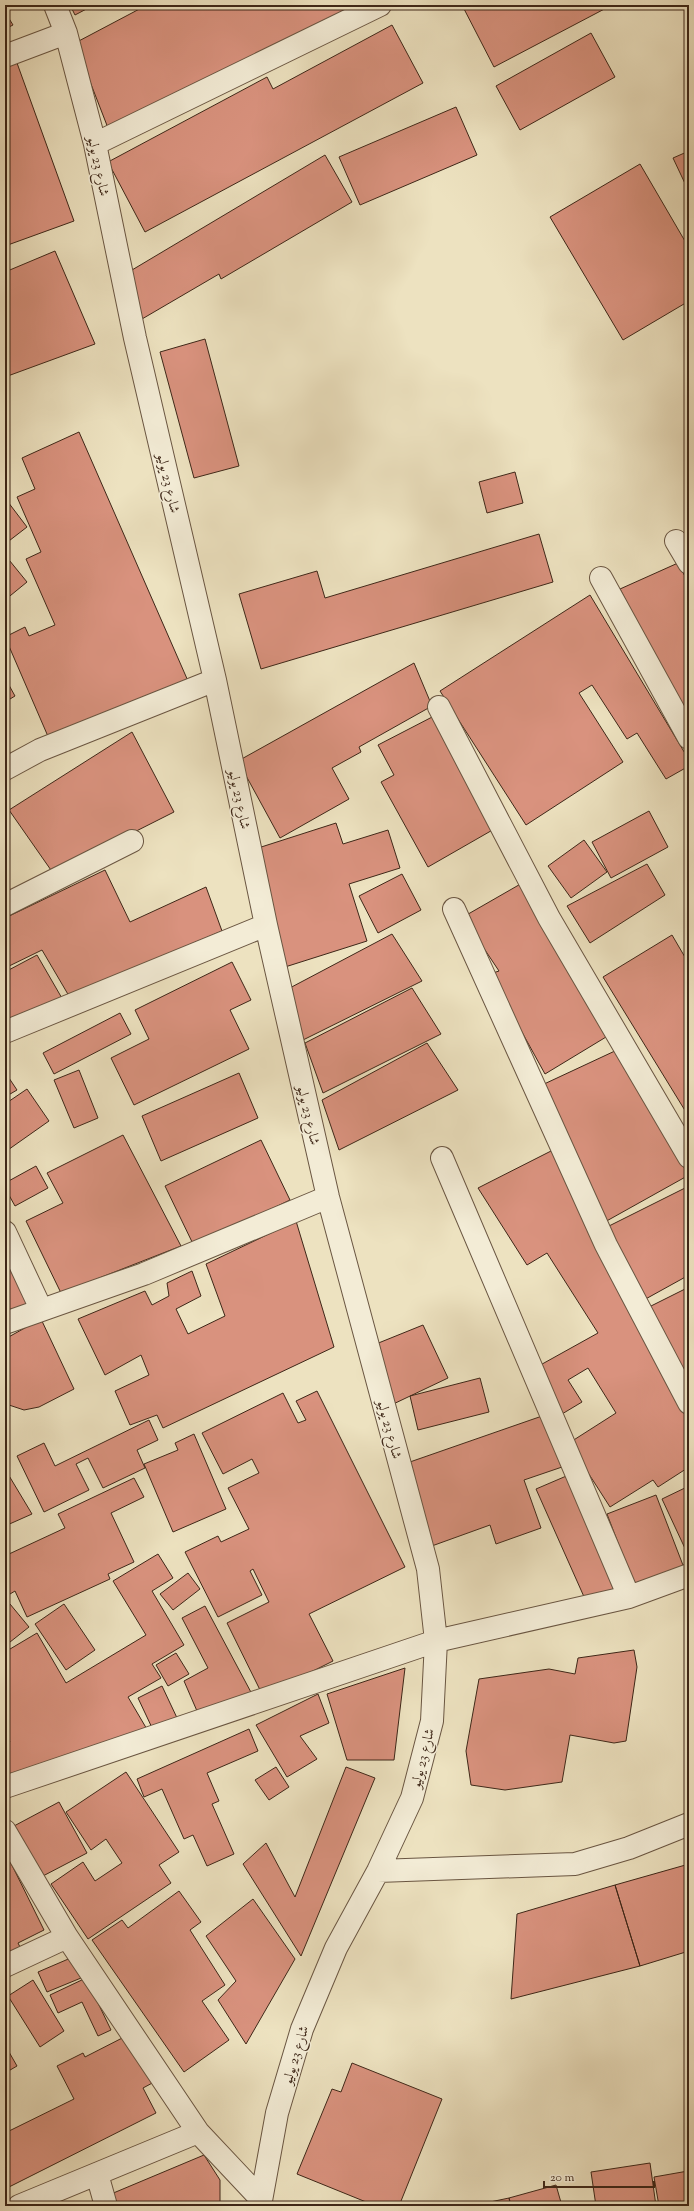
<svg xmlns="http://www.w3.org/2000/svg" width="694" height="2211" font-family="'Sorts Mill Goudy',Amiri,serif">
  <rect width="100%" height="100%" fill="#ede2c0"/>
  <filter id="stains"><feTurbulence type="fractalNoise" baseFrequency=".005" numOctaves="4"/><feColorMatrix values="0 0 0 0 .2 0 0 0 0 .09 0 0 0 0 .02 0 0 0 .5 -.17"/></filter>
  <radialGradient id="worn" r=".72"><stop offset=".6" stop-color="#630" stop-opacity="0"/><stop offset="1" stop-color="#630" stop-opacity=".3"/></radialGradient>
  <!-- building -->
  <path fill="#d9927e" stroke="#3e2718" d="M 70,5 L 94,5 L 75,15 Z
    M 147,5 L 368,5 L 108,128 L 75,43 Z
    M 462,5 L 612,5 L 494,67 Z
    M 5,12 L 13,25 L 5,29 Z
    M 392,25 L 423,83 L 145,232 L 108,162 L 267,77 L 273,89 Z
    M 591,33 L 615,77 L 520,130 L 496,86 Z
    M 17,63 L 74,221 L 5,246 L 5,67 Z
    M 456,107 L 477,155 L 360,205 L 339,157 Z
    M 689,151 L 689,192 L 673,158 Z
    M 325,155 L 352,202 L 221,279 L 219,274 L 142,319 L 132,270 Z
    M 640,164 L 689,248 L 689,301 L 623,340 L 550,217 Z
    M 55,251 L 95,344 L 5,377 L 5,272 Z
    M 205,339 L 239,466 L 194,478 L 160,352 Z
    M 79,432 L 188,681 L 50,741 L 5,637 L 25,627 L 29,636 L 55,625 L 26,559 L 41,552 L 17,497 L 35,489 L 22,458 Z
    M 515,472 L 523,503 L 487,513 L 479,482 Z
    M 8,502 L 27,527 L 5,544 L 5,505 Z
    M 539,534 L 553,582 L 261,669 L 239,594 L 317,571 L 325,598 Z
    M 5,555 L 27,582 L 5,600 Z
    M 678,563 L 689,584 L 689,711 L 683,714 L 620,589 Z
    M 590,595 L 689,760 L 689,766 L 666,779 L 637,733 L 627,739 L 592,685 L 579,693 L 623,762 L 526,825 L 440,691 Z
    M 414,663 L 432,706 L 359,747 L 361,752 L 332,768 L 349,799 L 280,838 L 238,761 Z
    M 5,678 L 15,696 L 5,702 Z
    M 436,715 L 496,828 L 428,867 L 381,782 L 394,775 L 378,745 Z
    M 132,732 L 174,812 L 53,873 L 9,810 Z
    M 649,811 L 668,847 L 611,878 L 592,842 Z
    M 336,823 L 343,844 L 388,830 L 400,868 L 349,884 L 367,941 L 285,967 L 255,849 Z
    M 584,840 L 607,872 L 571,898 L 548,866 Z
    M 647,864 L 665,895 L 590,943 L 567,906 Z
    M 105,870 L 130,922 L 206,887 L 222,931 L 69,996 L 42,950 L 5,968 L 5,918 Z
    M 402,874 L 421,910 L 378,933 L 359,896 Z
    M 524,882 L 611,1034 L 545,1074 L 490,974 L 499,971 L 463,917 Z
    M 392,934 L 422,981 L 303,1040 L 286,990 Z
    M 672,935 L 689,964 L 689,1117 L 603,977 Z
    M 37,955 L 63,1000 L 5,1024 L 5,972 Z
    M 232,962 L 251,1000 L 230,1010 L 249,1049 L 134,1105 L 111,1058 L 149,1039 L 135,1010 Z
    M 412,988 L 441,1034 L 323,1093 L 305,1043 Z
    M 120,1013 L 131,1034 L 54,1074 L 43,1053 Z
    M 427,1043 L 458,1090 L 339,1150 L 322,1100 Z
    M 617,1050 L 689,1175 L 603,1223 L 542,1085 Z
    M 79,1070 L 98,1118 L 74,1128 L 54,1080 Z
    M 5,1072 L 17,1090 L 5,1097 Z
    M 239,1073 L 258,1118 L 161,1161 L 142,1116 Z
    M 27,1089 L 49,1121 L 5,1152 L 5,1104 Z
    M 123,1135 L 181,1246 L 61,1293 L 26,1221 L 63,1203 L 47,1173 Z
    M 261,1140 L 290,1200 L 194,1246 L 165,1186 Z
    M 553,1150 L 660,1365 L 689,1416 L 689,1467 L 658,1487 L 653,1480 L 610,1507 L 569,1443 L 616,1413 L 588,1368 L 568,1380 L 582,1402 L 557,1417 L 535,1368 L 598,1333 L 547,1253 L 527,1265 L 478,1188 Z
    M 36,1166 L 48,1188 L 15,1206 L 5,1188 L 5,1183 Z
    M 689,1186 L 689,1275 L 642,1301 L 607,1227 Z
    M 296,1221 L 334,1347 L 163,1428 L 157,1415 L 130,1425 L 115,1391 L 149,1375 L 141,1355 L 105,1375 L 78,1319 L 145,1291 L 152,1305 L 169,1296 L 167,1283 L 192,1271 L 201,1296 L 176,1309 L 188,1334 L 225,1316 L 206,1264 Z
    M 5,1251 L 28,1304 L 5,1313 Z
    M 689,1287 L 689,1379 L 684,1381 L 649,1307 Z
    M 41,1319 L 74,1389 L 39,1407 L 24,1410 L 9,1405 L 5,1402 L 5,1339 Z
    M 423,1325 L 448,1378 L 387,1407 L 376,1344 Z
    M 480,1378 L 489,1412 L 418,1430 L 410,1396 Z
    M 317,1391 L 405,1567 L 309,1614 L 333,1661 L 263,1696 L 227,1623 L 269,1602 L 253,1569 L 250,1571 L 262,1595 L 218,1617 L 185,1552 L 218,1536 L 221,1542 L 249,1529 L 228,1488 L 259,1473 L 252,1459 L 223,1474 L 202,1433 L 283,1393 L 298,1423 L 306,1420 L 296,1401 Z
    M 545,1415 L 565,1466 L 524,1480 L 541,1528 L 496,1544 L 490,1525 L 429,1547 L 407,1463 Z
    M 149,1420 L 158,1440 L 137,1450 L 145,1468 L 103,1488 L 88,1458 L 76,1464 L 89,1490 L 44,1512 L 17,1456 L 44,1443 L 55,1466 Z
    M 194,1434 L 226,1509 L 173,1532 L 144,1464 L 178,1450 L 175,1443 Z
    M 5,1469 L 32,1514 L 5,1526 Z
    M 571,1474 L 620,1592 L 585,1599 L 536,1489 Z
    M 134,1478 L 144,1497 L 111,1513 L 134,1562 L 108,1574 L 110,1579 L 27,1617 L 15,1591 L 5,1597 L 5,1545 L 9,1554 L 65,1528 L 58,1514 Z
    M 689,1486 L 689,1557 L 662,1499 Z
    M 656,1495 L 686,1573 L 636,1590 L 607,1514 Z
    M 158,1554 L 173,1578 L 152,1591 L 184,1645 L 152,1664 L 161,1678 L 128,1697 L 148,1731 L 5,1780 L 5,1745 L 10,1742 L 5,1734 L 5,1652 L 37,1633 L 66,1683 L 146,1635 L 113,1581 Z
    M 188,1573 L 200,1589 L 173,1610 L 160,1594 Z
    M 10,1604 L 29,1627 L 5,1646 L 5,1608 Z
    M 64,1604 L 95,1650 L 66,1670 L 35,1624 Z
    M 205,1606 L 253,1696 L 197,1711 L 184,1681 L 208,1668 L 182,1618 Z
    M 634,1650 L 637,1667 L 626,1741 L 614,1743 L 570,1735 L 562,1782 L 505,1790 L 471,1785 L 466,1751 L 479,1679 L 549,1669 L 575,1674 L 578,1658 Z
    M 176,1653 L 189,1674 L 168,1686 L 156,1665 Z
    M 405,1668 L 394,1760 L 347,1760 L 327,1694 Z
    M 162,1686 L 178,1720 L 154,1732 L 138,1698 Z
    M 318,1694 L 329,1723 L 300,1736 L 317,1759 L 287,1777 L 256,1725 Z
    M 249,1729 L 258,1751 L 207,1773 L 219,1801 L 212,1804 L 234,1854 L 207,1866 L 193,1835 L 184,1839 L 162,1789 L 144,1797 L 137,1779 Z
    M 276,1767 L 289,1787 L 269,1800 L 255,1780 Z
    M 346,1767 L 375,1778 L 301,1956 L 243,1864 L 266,1843 L 295,1897 Z
    M 126,1772 L 179,1852 L 159,1865 L 171,1883 L 88,1939 L 51,1884 L 83,1862 L 95,1881 L 122,1863 L 106,1839 L 91,1850 L 66,1812 Z
    M 59,1802 L 87,1853 L 41,1877 L 14,1826 Z
    M 5,1851 L 44,1930 L 18,1943 L 20,1947 L 5,1954 Z
    M 689,1864 L 689,1951 L 640,1966 L 615,1885 Z
    M 615,1885 L 640,1966 L 511,1999 L 517,1914 Z
    M 179,1891 L 201,1922 L 190,1930 L 225,1985 L 202,2001 L 229,2040 L 184,2072 L 92,1940 L 122,1920 L 128,1928 Z
    M 253,1899 L 295,1959 L 246,2044 L 218,2000 L 236,1981 L 206,1936 Z
    M 73,1957 L 81,1978 L 47,1992 L 38,1972 Z
    M 86,1978 L 111,2030 L 98,2036 L 82,2002 L 58,2013 L 50,1995 Z
    M 33,1980 L 64,2031 L 40,2047 L 8,1996 Z
    M 132,2033 L 156,2081 L 143,2088 L 156,2113 L 7,2188 L 5,2184 L 5,2133 L 74,2099 L 57,2066 L 83,2053 L 85,2057 Z
    M 5,2045 L 17,2066 L 5,2073 Z
    M 352,2063 L 442,2099 L 399,2206 L 376,2206 L 297,2174 L 332,2089 L 341,2092 Z
    M 204,2155 L 220,2180 L 220,2206 L 114,2206 L 111,2194 Z
    M 650,2163 L 656,2206 L 596,2206 L 591,2172 Z
    M 688,2171 L 689,2206 L 659,2206 L 654,2177 Z
    M 556,2185 L 562,2206 L 511,2206 L 509,2198 Z
    M 509,2198 L 511,2206 L 471,2206 Z"/>
  <g fill="none" stroke-linecap="round" stroke-linejoin="round">
    <!-- minor casing -->
    <g stroke="#6a5642" stroke-width="24">
      <path id="minor" d="M 55,5 L 66,33 L 95,144 L 135,338 L 215,680 L 266,925 L 328,1197 L 428,1569 L 436,1641 L 432,1721 L 412,1798 L 378,1871 L 336,1948 L 302,2029 L 277,2113 L 260,2206
        M 5,56 L 66,33
        M 95,144 L 380,5
        M 676,541 L 689,563
        M 601,578 L 689,738
        M 439,707 L 549,918 L 689,1157
        M 5,769 L 40,750 L 215,680
        M 5,905 L 132,841
        M 454,909 L 606,1245 L 689,1403
        M 5,1032 L 266,925
        M 442,1158 L 629,1597
        M 5,1232 L 41,1309
        M 5,1323 L 144,1274 L 328,1197
        M 5,1787 L 436,1641 L 629,1597 L 689,1575
        M 5,1831 L 67,1937 L 198,2132 L 261,2199
        M 378,1871 L 575,1864 L 629,1848 L 689,1824
        M 5,1966 L 67,1937
        M 97,2174 L 106,2206
        M 19,2206 L 198,2132"/>
    </g>
    <!-- minor -->
    <use href="#minor" stroke="#f3ecd6" stroke-width="22"/>
  </g>
  <g text-anchor="middle" stroke-width="3" stroke-linejoin="round" paint-order="stroke">
    <!-- street labels -->
    <g font-size="14" fill="#3e2718" stroke="#f3ecd6">
      <text transform="translate(99 166) rotate(78)" y="5">شارع 23 يوليو</text>
      <text transform="translate(169 483) rotate(77)" y="5">شارع 23 يوليو</text>
      <text transform="translate(240 799) rotate(78)" y="5">شارع 23 يوليو</text>
      <text transform="translate(309 1115) rotate(77)" y="5">شارع 23 يوليو</text>
      <text transform="translate(390 1429) rotate(75)" y="5">شارع 23 يوليو</text>
      <text transform="translate(422 1758) rotate(-76)" y="5">شارع 23 يوليو</text>
      <text transform="translate(295 2055) rotate(-73)" y="5">شارع 23 يوليو</text>
    </g>
  </g>
  <!-- margin -->
  <rect width="694" height="2211" fill="none" stroke="#ede2c0" stroke-width="20"/>
  <rect x="6" y="6" width="682" height="2199" fill="none" stroke="#3e2718" stroke-width="2"/>
  <rect x="10" y="10" width="674" height="2191" fill="none" stroke="#3e2718"/>
  <!-- scale -->
  <path d="M544 2181v6h110v-6" fill="none" stroke="#3e2718" stroke-width="2"/>
  <text x="550" y="2181" font-size="12" fill="#3e2718" stroke="#f3ecd6" stroke-width="3" paint-order="stroke">20 m</text>
  <rect width="100%" height="100%" filter="url(#stains)"/>
  <rect width="100%" height="100%" fill="url(#worn)"/>
</svg>
